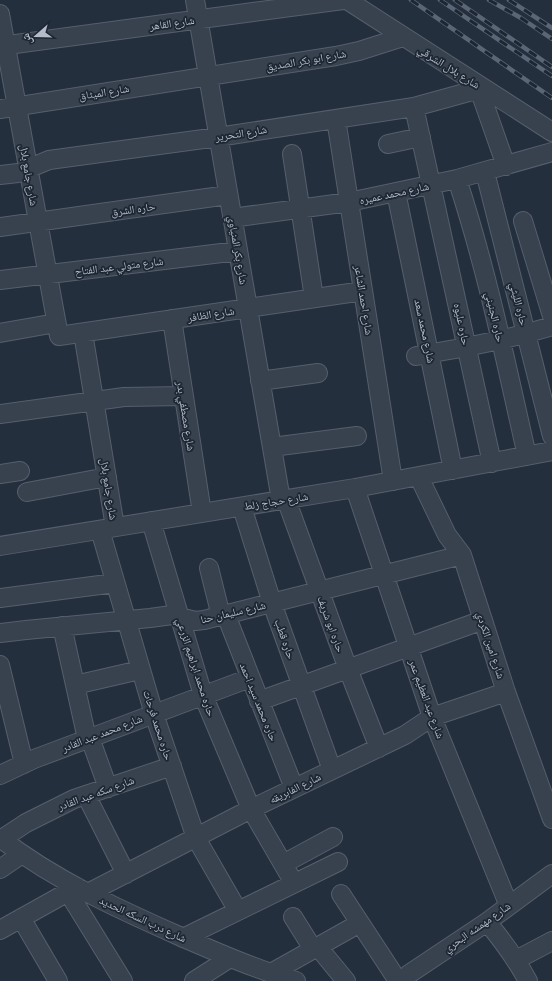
<svg xmlns="http://www.w3.org/2000/svg" width="552" height="981" font-family="Cabin,'Noto Naskh Arabic',sans-serif">
  <rect width="100%" height="100%" fill="#242f3e"/>
  <g fill="none" stroke-linecap="round" stroke-linejoin="round">
    <!-- minor casing -->
    <g stroke="#565f6c" stroke-width="20">
      <path id="minor" d="M 195,0 L 281,500
        M 347,0 L 552,132
        M 0,14 L 59,336 L 363,291
        M 0,46 L 343,0
        M 479,89 L 506,166
        M 414,107 L 492,463
        M 0,109 L 336,56 L 359,51 L 403,37
        M 336,119 L 393,481
        M 388,144 L 421,137
        M 292,154 L 314,298
        M 485,172 L 552,436
        M 0,175 L 18,173 L 49,160 L 218,137 L 414,107 L 483,88
        M 457,179 C 487,270 506,363 527,456
        M 396,192 L 453,470
        M 232,218 L 349,202 L 457,179 L 552,152
        M 523,221 L 552,316
        M 0,227 L 228,195
        M 0,280 L 238,251
        M 172,319 L 202,513
        M 0,333 L 56,323
        M 83,333 L 115,527
        M 416,356 C 462,348 507,340 552,326
        M 260,381 L 318,373
        M 0,414 L 124,397 L 183,396
        M 272,447 L 357,436
        M 0,474 L 20,471
        M 419,477 L 447,535 L 462,555 L 506,692 L 552,819
        M 355,488 L 432,717 L 509,906
        M 27,492 L 107,477
        M 286,499 L 348,669 L 379,748
        M 242,507 L 272,603 L 332,770
        M 151,521 L 203,695 L 251,809 L 294,883
        M 100,530 L 154,714 L 196,838 L 238,911
        M 0,546 L 355,488 L 552,451
        M 209,568 L 221,616
        M 0,598 L 115,583
        M 226,615 L 294,788
        M 62,626 L 87,739
        M 0,633 L 26,630 L 150,618 L 172,615 L 195,621 L 204,620 L 462,555
        M 0,665 L 24,764
        M 75,685 L 140,670
        M 259,701 L 483,620
        M 90,738 L 108,788
        M 0,775 L 34,759 L 250,678
        M 86,795 L 126,874
        M 0,838 C 53,879 116,908 177,935 C 216,952 255,969 296,981
        M 2,839 L 26,823 L 74,799 L 172,766
        M 283,864 L 333,837
        M 0,869 L 22,854
        M 68,892 L 123,981
        M 88,893 L 251,809 L 405,735 L 432,717 L 506,692
        M 341,894 L 398,981
        M 293,917 L 313,949
        M 21,918 L 58,981
        M 487,922 C 503,941 516,959 528,981
        M 0,930 L 77,887
        M 183,938 L 338,862
        M 318,947 L 346,981
        M 516,960 L 552,941
        M 271,973 L 360,923
        M 194,981 L 230,958
        M 403,981 L 409,974 L 487,922 L 552,874"/>
    </g>
    <!-- minor -->
    <use href="#minor" stroke="#38414e" stroke-width="18"/>
    <!-- rail casing -->
    <g stroke="#5a6575" stroke-width="4.5">
      <path id="rail" d="M 411,0 L 552,98
        M 440,0 L 552,76
        M 455,0 L 552,67
        M 489,0 L 521,18 L 552,39
        M 509,0 L 552,28"/>
    </g>
    <!-- rail -->
    <use href="#rail" stroke="#1d2633" stroke-width="3" stroke-dasharray="9" stroke-linecap="butt"/>
  </g>
  <g text-anchor="middle" stroke-width="3.5" stroke-linejoin="round" paint-order="stroke">
    <!-- street labels -->
    <g font-size="11" fill="#b4bcc9" stroke="#1d2633">
      <text transform="translate(172 23) rotate(-8)" y="4">شارع القاهر</text>
      <text transform="translate(306 60) rotate(-10)" y="4">شارع ابو بكر الصديق</text>
      <text transform="translate(449 67) rotate(32)" y="4">شارع بلال الشرقي</text>
      <text transform="translate(104 92) rotate(-9)" y="4">شارع الميثاق</text>
      <text transform="translate(241 133) rotate(-9)" y="4">شارع التحرير</text>
      <text transform="translate(29 175) rotate(80)" y="4">شارع جامع بلال</text>
      <text transform="translate(394 193) rotate(-12)" y="4">شارع محمد عميره</text>
      <text transform="translate(133 209) rotate(-8)" y="4">حاره الشرق</text>
      <text transform="translate(238 250) rotate(80)" y="4">شارع بكر المنياوي</text>
      <text transform="translate(119 266) rotate(-7)" y="4">شارع متولي عبد الفتاح</text>
      <text transform="translate(364 300) rotate(81)" y="4">شارع احمد الشاعر</text>
      <text transform="translate(519 304) rotate(76)" y="4">حاره الليثي</text>
      <text transform="translate(211 314) rotate(-9)" y="4">شارع الظافر</text>
      <text transform="translate(495 317) rotate(77)" y="4">حاره الجنيني</text>
      <text transform="translate(462 324) rotate(78)" y="4">حاره عليوه</text>
      <text transform="translate(425 331) rotate(78)" y="4">شارع محمد سعد</text>
      <text transform="translate(186 416) rotate(81)" y="4">شارع مصطفي بدر</text>
      <text transform="translate(109 489) rotate(81)" y="4">شارع جامع بلال</text>
      <text transform="translate(276 501) rotate(-9)" y="4">شارع حجاج زلط</text>
      <text transform="translate(233 612) rotate(-13)" y="4">شارع سليمان حنا</text>
      <text transform="translate(331 624) rotate(70)" y="4">حاره ابو شريف</text>
      <text transform="translate(285 639) rotate(71)" y="4">حاره قطب</text>
      <text transform="translate(491 645) rotate(72)" y="4">شارع امين الكردي</text>
      <text transform="translate(196 667) rotate(72)" y="4">حاره محمد ابراهيم الزرعي</text>
      <text transform="translate(427 699) rotate(70)" y="4">شارع عبد العظيم عمر</text>
      <text transform="translate(259 702) rotate(68)" y="4">حاره محمد سيد احمد</text>
      <text transform="translate(158 725) rotate(72)" y="4">حاره محمد فرحات</text>
      <text transform="translate(102 733) rotate(-21)" y="4">شارع محمد عبد القادر</text>
      <text transform="translate(295 788) rotate(-26)" y="4">شارع الفابريقه</text>
      <text transform="translate(96 793) rotate(-20)" y="4">شارع سكه عبد القادر</text>
      <text transform="translate(143 919) rotate(25)" y="4">شارع درب السكه الحديد</text>
      <text transform="translate(477 927) rotate(-35)" y="4">شارع مهمشه البحري</text>
    </g>
  </g>
  <!-- north arrow -->
  <g transform="translate(36 36) rotate(250)" stroke="#1d2633" stroke-width="3" paint-order="stroke">
  <path d="M0-3L7 15L0 10L-7 15Z" fill="#b4bcc9"/>
  <text y="-6" font-size="11" font-weight="bold" text-anchor="middle" fill="#b4bcc9">ش</text>
  </g>
</svg>
